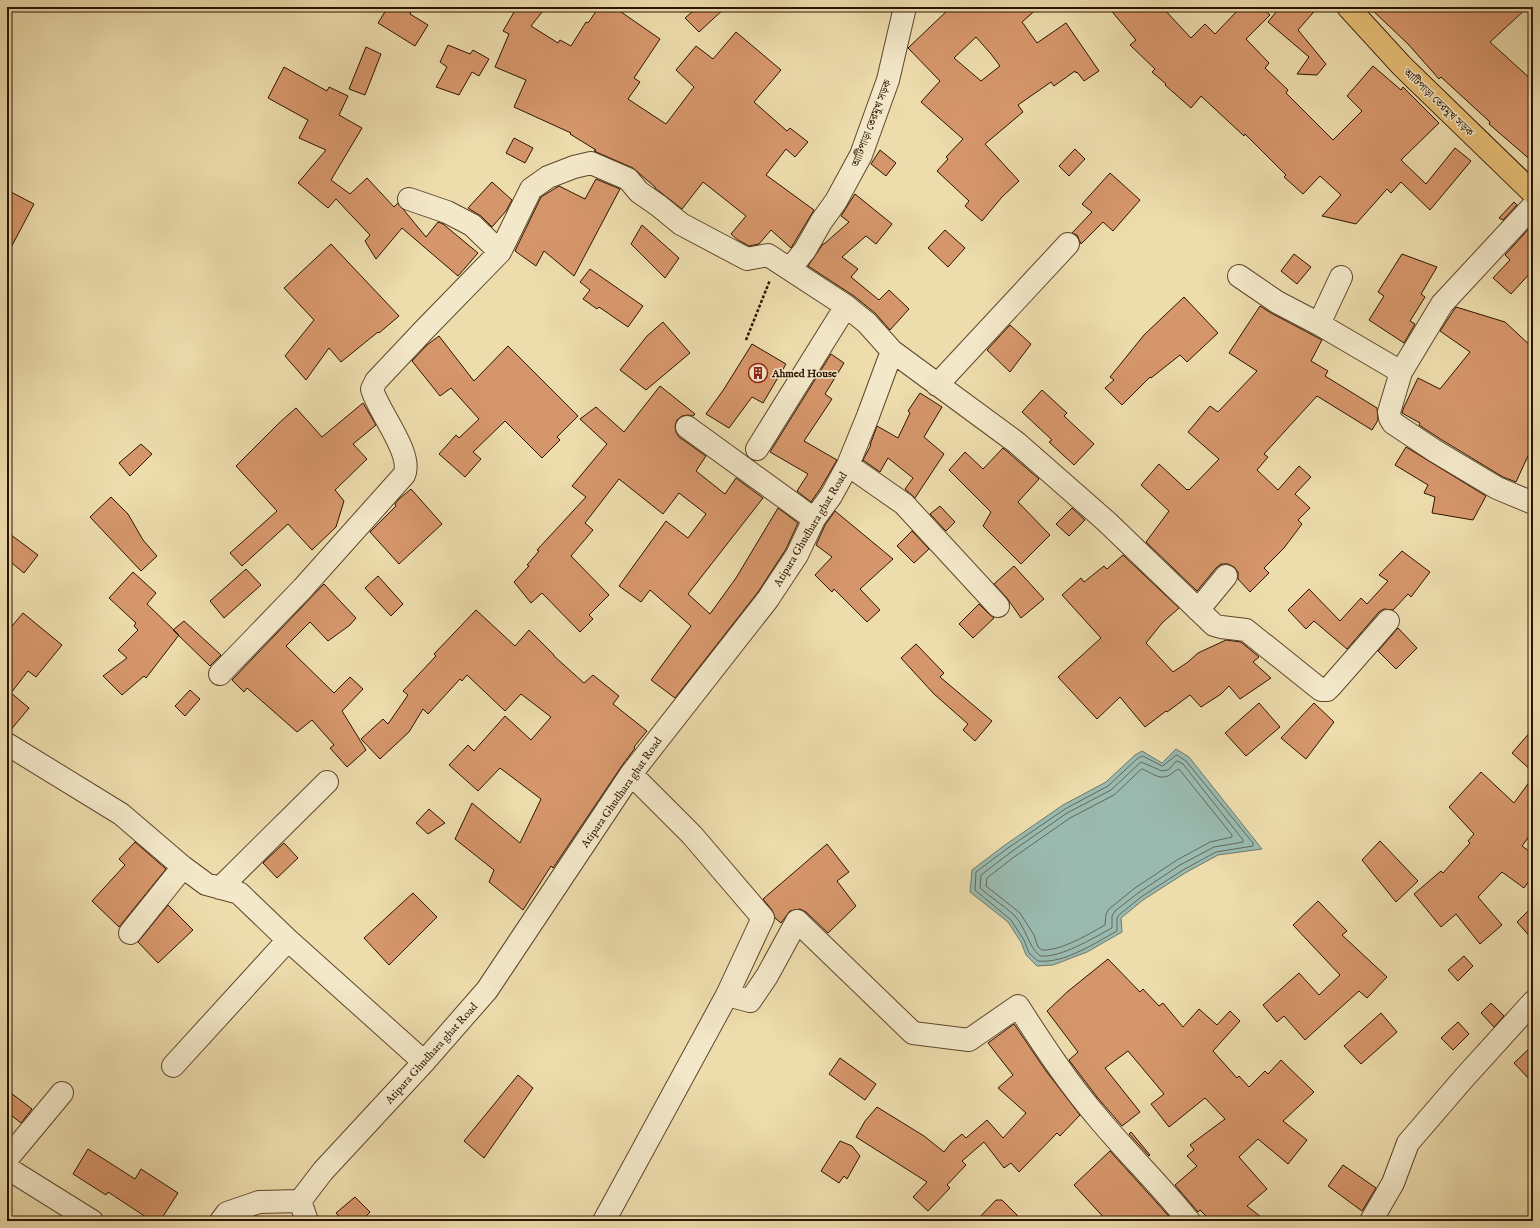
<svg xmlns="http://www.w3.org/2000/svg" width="1540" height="1228" font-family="'IM FELL English','Noto Serif Bengali',serif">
  <rect width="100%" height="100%" fill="#eddcac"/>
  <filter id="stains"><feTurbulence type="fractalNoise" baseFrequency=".005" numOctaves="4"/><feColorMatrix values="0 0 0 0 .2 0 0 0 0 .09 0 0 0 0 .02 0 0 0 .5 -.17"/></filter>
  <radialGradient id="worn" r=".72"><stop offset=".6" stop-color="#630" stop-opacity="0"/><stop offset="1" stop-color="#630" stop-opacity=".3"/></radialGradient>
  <!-- water -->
  <path fill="#9abab0" stroke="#6e786a" d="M 1176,749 L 1189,757 L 1262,849 L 1218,855 L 1185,873 L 1143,900 L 1121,918 L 1122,932 L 1087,952 L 1053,965 L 1037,966 L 1026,955 L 1021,942 L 1008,922 L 970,892 L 972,870 L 1005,845 L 1063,805 L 1106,782 L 1135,755 L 1142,751 L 1162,763 Z"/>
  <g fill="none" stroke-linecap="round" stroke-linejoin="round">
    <!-- shore -->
    <path stroke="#646758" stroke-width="1" d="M 1177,755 L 1186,761 L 1253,843 L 1253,846 L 1216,852 L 1183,870 L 1141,897 L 1119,915 L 1117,918 L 1117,931 C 1095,943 1064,964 1038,961 L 1029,953 L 1024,940 L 1011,920 L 975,890 L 976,872 L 1008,848 L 1065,809 L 1108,786 L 1138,758 L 1143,756 L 1162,766 Z
      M 1177,761 L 1183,764 L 1243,840 L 1243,842 L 1214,847 L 1180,865 L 1138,893 L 1115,911 L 1112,916 L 1112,928 C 1093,938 1061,958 1040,956 C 1028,946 1026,928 1015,916 C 1005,906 991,898 980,888 L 981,875 L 1011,852 L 1067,813 L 1111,790 L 1141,762 L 1162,771 L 1168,770 Z
      M 1142,769 C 1151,772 1158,780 1168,776 C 1172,774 1175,770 1179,769 L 1232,835 L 1232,837 L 1210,842 L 1177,860 L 1135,888 L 1109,909 L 1106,914 L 1105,925 C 1089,934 1061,951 1042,950 L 1038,947 L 1034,935 L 1020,913 L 986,886 L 987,878 L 1014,857 L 1070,818 L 1114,795 Z"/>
  </g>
  <!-- building -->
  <path fill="#d6966b" stroke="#2d1400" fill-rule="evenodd" d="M 388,7 L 402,7 L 411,13 L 410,14 L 428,25 L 415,46 L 378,23 Z
    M 517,7 L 546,7 L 531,26 L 558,43 L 560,40 L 571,46 L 586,22 L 588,23 L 599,7 L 614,7 L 660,39 L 634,78 L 640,82 L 628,99 L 666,124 L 694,87 L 676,70 L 696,46 L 713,59 L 736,32 L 781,70 L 754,102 L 787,131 L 790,128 L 808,142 L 795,157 L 786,149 L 766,175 L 814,210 L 791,248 L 771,230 L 759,244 L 749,246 L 738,240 L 731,234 L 746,216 L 703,182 L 682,209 L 655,188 L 655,187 L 633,168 L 594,151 L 596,150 L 570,134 L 571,133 L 514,107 L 526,80 L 495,67 L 509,34 L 503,31 Z
    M 698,7 L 726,7 L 699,32 L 685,18 Z
    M 951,7 L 1039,7 L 1022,22 L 1037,43 L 1066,23 L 1099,71 L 1084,81 L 1077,72 L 1076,73 L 1075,71 L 1054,86 L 1051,82 L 1018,105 L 1023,112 L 985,144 L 1019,181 L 1002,197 L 982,221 L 965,206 L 969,201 L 937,171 L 948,159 L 946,157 L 963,139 L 921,102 L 940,81 L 908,48 ZM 976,37 L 991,54 L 1000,66 L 981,81 L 954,58 Z
    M 1108,7 L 1162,7 L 1191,38 L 1205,24 L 1215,34 L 1241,7 L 1261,7 L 1270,15 L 1246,39 L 1269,63 L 1265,68 L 1288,90 L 1286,93 L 1333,140 L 1362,111 L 1347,96 L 1373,66 L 1401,90 L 1403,87 L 1439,123 L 1401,160 L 1426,184 L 1455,148 L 1471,161 L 1430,210 L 1401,182 L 1391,193 L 1387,189 L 1356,224 L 1322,216 L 1341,195 L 1320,176 L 1303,194 L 1284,177 L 1286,175 L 1245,134 L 1244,136 L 1201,96 L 1191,108 L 1165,85 L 1166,84 L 1152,72 L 1155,69 L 1130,45 L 1136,40 Z
    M 1280,7 L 1318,7 L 1298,30 L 1326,64 L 1317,75 L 1297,74 L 1309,57 L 1268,22 Z
    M 1369,7 L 1528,7 L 1490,42 L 1533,81 L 1533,162 L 1489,124 L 1490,122 L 1441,77 L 1439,79 L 1408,44 Z
    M 448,45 L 470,54 L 473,50 L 489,59 L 479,76 L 472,72 L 459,95 L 436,87 L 447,67 L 440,62 Z
    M 366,47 L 381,54 L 365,95 L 349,89 Z
    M 284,67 L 327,91 L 329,87 L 348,96 L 339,115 L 362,128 L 331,180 L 350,194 L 367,178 L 394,207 L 398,203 L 426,237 L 438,222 L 443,224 L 478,253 L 458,276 L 402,228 L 376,259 L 365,241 L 370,235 L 336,199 L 328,208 L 298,183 L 326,150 L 299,138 L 308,120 L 268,98 Z
    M 514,138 L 533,148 L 525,163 L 506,153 Z
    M 1075,149 L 1085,159 L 1069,176 L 1059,166 Z
    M 880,150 L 896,163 L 886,176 L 871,164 Z
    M 1110,173 L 1140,200 L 1113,231 L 1103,222 L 1081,244 L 1077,235 L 1072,233 L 1092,212 L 1082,204 Z
    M 596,179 L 620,189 L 574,276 L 544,251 L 536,266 L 515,251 L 541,197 L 559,186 L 585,199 Z
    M 492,182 L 512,200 L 506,211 L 492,227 L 481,216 L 468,208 Z
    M 7,190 L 34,204 L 7,255 Z
    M 855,194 L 892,224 L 876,244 L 866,236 L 842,257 L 858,269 L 851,277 L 879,300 L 889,290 L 909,309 L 890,330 L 875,313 L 854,296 L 808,266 L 823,244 L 824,244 L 849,222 L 841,216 Z
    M 1514,202 L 1517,205 L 1503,220 L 1499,218 Z
    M 1533,224 L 1533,270 L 1511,294 L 1493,278 L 1510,260 L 1505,255 Z
    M 642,225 L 679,258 L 665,278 L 631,244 Z
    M 945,230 L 965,248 L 948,267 L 928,248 Z
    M 331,244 L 399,316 L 379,333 L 378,332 L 341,362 L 329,348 L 306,380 L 285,356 L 314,320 L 284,288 Z
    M 1294,254 L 1311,267 L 1297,284 L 1281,271 Z
    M 1402,254 L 1437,267 L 1421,294 L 1425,297 L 1410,321 L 1415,324 L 1404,343 L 1369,320 L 1384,296 L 1378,292 Z
    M 590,269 L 643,306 L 628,327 L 599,307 L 597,309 L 583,299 L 590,290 L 580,282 Z
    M 1184,297 L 1218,333 L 1187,362 L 1180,355 L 1151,378 L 1150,377 L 1122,405 L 1105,388 L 1114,380 L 1110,377 L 1144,335 Z
    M 1260,306 L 1271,313 L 1322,340 L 1311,361 L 1328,371 L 1325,376 L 1377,408 L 1378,420 L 1372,430 L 1317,396 L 1264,454 L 1268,457 L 1257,470 L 1278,490 L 1299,466 L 1311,477 L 1295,494 L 1310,508 L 1298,520 L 1302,524 L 1284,548 L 1264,568 L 1269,573 L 1250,592 L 1238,579 L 1238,572 L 1234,567 L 1228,564 L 1221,564 L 1216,568 L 1197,591 L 1146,542 L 1169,511 L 1141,485 L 1159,464 L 1187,490 L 1188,489 L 1189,490 L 1219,459 L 1188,432 L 1210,406 L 1218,412 L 1257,371 L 1229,353 Z
    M 1456,307 L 1505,322 L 1533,348 L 1533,445 L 1516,482 L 1503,477 L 1442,440 L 1419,425 L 1420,423 L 1402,413 L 1404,407 L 1418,378 L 1440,389 L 1470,352 L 1440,331 Z
    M 663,322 L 690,353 L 646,390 L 620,370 L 647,336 Z
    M 1010,325 L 1031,344 L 1010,372 L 987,350 Z
    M 439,336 L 474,381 L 508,346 L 578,416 L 557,437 L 560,440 L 542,458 L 505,421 L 473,452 L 481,459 L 465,477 L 439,454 L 456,435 L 459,438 L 479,419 L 451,388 L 440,396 L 412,361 L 427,345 Z
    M 752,344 L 786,364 L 763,403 L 752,397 L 729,428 L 706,414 L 724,389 Z
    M 831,354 L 844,363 L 825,394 L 832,399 L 804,441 L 837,460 L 820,489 L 811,502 L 797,491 L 808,474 L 770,452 Z
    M 660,386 L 695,414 L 693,416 L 688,415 L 682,416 L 677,420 L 675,426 L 676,432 L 679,437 L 706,456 L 696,471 L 725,494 L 736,478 L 763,498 L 688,594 L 710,614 L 736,578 L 778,508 L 798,523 L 786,549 L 758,592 L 675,698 L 651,680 L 691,626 L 650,590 L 641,602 L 619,586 L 666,521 L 688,538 L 706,514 L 679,493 L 663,514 L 619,479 L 585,523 L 593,530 L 571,556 L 609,595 L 589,615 L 593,619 L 580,632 L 542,593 L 531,603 L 514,582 L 529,566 L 527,565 L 539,551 L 537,550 L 586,497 L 572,486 L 607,444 L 580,419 L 596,407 L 624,432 Z
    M 1042,390 L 1067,413 L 1064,416 L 1094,444 L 1074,465 L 1049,442 L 1052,440 L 1022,412 Z
    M 920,393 L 942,407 L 924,437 L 944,454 L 915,498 L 905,489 L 913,478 L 888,458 L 880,472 L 863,460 L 871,445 L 870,445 L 877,426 L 898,438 L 910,413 L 908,411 Z
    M 363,403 L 376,425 L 353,444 L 367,459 L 335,490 L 344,501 L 336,527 L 312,550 L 288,524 L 242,566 L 230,553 L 277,511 L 236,466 L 279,423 L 296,408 L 322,437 Z
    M 141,444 L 152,454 L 130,476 L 119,463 Z
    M 1406,447 L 1486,496 L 1473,520 L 1432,513 L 1435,497 L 1424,493 L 1428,485 L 1395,465 Z
    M 1003,448 L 1039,479 L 1018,502 L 1050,535 L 1021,564 L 983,526 L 991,512 L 949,470 L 965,452 L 983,469 Z
    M 411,489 L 442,524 L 399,564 L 370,532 L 396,506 L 395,504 L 399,499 Z
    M 111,497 L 128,514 L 143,540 L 157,556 L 141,571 L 90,517 Z
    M 940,506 L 955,522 L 946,531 L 930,514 Z
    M 1072,508 L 1085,520 L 1069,536 L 1056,524 Z
    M 835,511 L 893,559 L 860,589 L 880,610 L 867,622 L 834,589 L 832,592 L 815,575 L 832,557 L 816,545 L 825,525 Z
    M 912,531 L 929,549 L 914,563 L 897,546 Z
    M 7,532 L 38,555 L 24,573 L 7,559 Z
    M 1402,551 L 1430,572 L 1411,597 L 1408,594 L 1393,610 L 1384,609 L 1379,612 L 1347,649 L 1314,621 L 1306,629 L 1288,610 L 1309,589 L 1340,621 L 1361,598 L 1367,604 L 1388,581 L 1379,575 Z
    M 1123,555 L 1179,608 L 1162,623 L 1146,643 L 1173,672 L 1188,662 L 1198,653 L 1226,640 L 1241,642 L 1259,657 L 1253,662 L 1271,678 L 1240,699 L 1229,686 L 1221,694 L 1201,707 L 1190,695 L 1167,712 L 1166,711 L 1145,727 L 1120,697 L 1097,719 L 1058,677 L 1101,638 L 1062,595 L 1081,578 L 1084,582 L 1104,566 L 1107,569 Z
    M 1014,566 L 1044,599 L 1021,618 L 1007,598 L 994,584 Z
    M 246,569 L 261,585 L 224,618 L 210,601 Z
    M 133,572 L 156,593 L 147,604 L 179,635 L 146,678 L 144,676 L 122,695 L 103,676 L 127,658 L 118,650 L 138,630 L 134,626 L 136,623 L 109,598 Z
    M 378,576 L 403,604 L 391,616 L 365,588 Z
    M 324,584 L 356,618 L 350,625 L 328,641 L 310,622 L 286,646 L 334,693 L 350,677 L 363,689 L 342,711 L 366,750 L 347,767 L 330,748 L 334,745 L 312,720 L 297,732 L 247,688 L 244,692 L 232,680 Z
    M 979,604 L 989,614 L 994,618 L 973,638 L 959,624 Z
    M 476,610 L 515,646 L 529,630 L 554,655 L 554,656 L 584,683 L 593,675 L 619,696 L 613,704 L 647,731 L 634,747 L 635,748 L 621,767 L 553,868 L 551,866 L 523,910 L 489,882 L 494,870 L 455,839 L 472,803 L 520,843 L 541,799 L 500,768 L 478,791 L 449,765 L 468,745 L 474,751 L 505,716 L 531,740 L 551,717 L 521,694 L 505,711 L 467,675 L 462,681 L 460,679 L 428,714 L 423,709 L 409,732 L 380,759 L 361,739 L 383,719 L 388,724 L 408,695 L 403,691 L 436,656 L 434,654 Z
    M 23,613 L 62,645 L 36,677 L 28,671 L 11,693 L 29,708 L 9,732 L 7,732 L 7,632 Z
    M 184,621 L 221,655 L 210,666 L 173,630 Z
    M 1398,628 L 1417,648 L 1396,669 L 1378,651 Z
    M 916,644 L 944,673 L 940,677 L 992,721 L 975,741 L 963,730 L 968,724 L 934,694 L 901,658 Z
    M 190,690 L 200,699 L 185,716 L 175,706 Z
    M 1259,703 L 1280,727 L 1246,756 L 1225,733 Z
    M 1314,703 L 1334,722 L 1306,759 L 1281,738 Z
    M 1533,729 L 1533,772 L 1512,753 Z
    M 1481,772 L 1514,803 L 1533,777 L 1533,831 L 1522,846 L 1533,854 L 1533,875 L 1524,888 L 1502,872 L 1478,897 L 1502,925 L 1480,944 L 1456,914 L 1441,927 L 1414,894 L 1441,871 L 1443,873 L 1470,843 L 1468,841 L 1474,834 L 1449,807 Z
    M 429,809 L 445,823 L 428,834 L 416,823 Z
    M 1380,841 L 1418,881 L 1396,902 L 1362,860 Z
    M 135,842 L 166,869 L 119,927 L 92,901 L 125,865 L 119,859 Z
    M 284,843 L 298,858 L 277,878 L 263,863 Z
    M 827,844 L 849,872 L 837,881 L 856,906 L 828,933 L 806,912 L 800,909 L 790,911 L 781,923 L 775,918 L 772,910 L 763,899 Z
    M 413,893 L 437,917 L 389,965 L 364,938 Z
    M 1318,901 L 1347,931 L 1342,935 L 1387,977 L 1367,998 L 1359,991 L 1305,1040 L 1284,1016 L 1277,1022 L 1263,1005 L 1299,973 L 1319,995 L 1340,975 L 1293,925 Z
    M 168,905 L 193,930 L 158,963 L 138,942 Z
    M 1533,906 L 1533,940 L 1517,922 Z
    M 1464,956 L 1473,966 L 1458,981 L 1448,970 Z
    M 1108,959 L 1140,992 L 1143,989 L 1159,1006 L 1163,1003 L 1183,1027 L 1199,1009 L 1217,1025 L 1230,1011 L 1240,1021 L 1213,1051 L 1237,1078 L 1239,1076 L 1249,1087 L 1265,1071 L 1268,1074 L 1281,1060 L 1314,1092 L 1283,1121 L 1307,1140 L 1288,1164 L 1258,1139 L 1239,1157 L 1267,1189 L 1247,1206 L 1266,1221 L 1211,1221 L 1200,1210 L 1198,1212 L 1175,1185 L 1197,1166 L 1187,1156 L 1194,1150 L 1190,1145 L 1225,1119 L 1205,1098 L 1169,1127 L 1151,1104 L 1164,1094 L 1128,1051 L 1105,1068 L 1140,1112 L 1122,1126 L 1097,1097 L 1069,1060 L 1078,1052 L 1047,1011 L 1067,992 Z
    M 1491,1003 L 1504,1016 L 1494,1027 L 1481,1013 Z
    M 1381,1013 L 1397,1032 L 1361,1064 L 1344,1046 Z
    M 1458,1022 L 1469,1034 L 1453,1050 L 1441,1038 Z
    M 1014,1024 L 1046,1071 L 1080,1115 L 1060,1136 L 1057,1133 L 1019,1172 L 1011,1163 L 1004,1168 L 984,1142 L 962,1161 L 966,1165 L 947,1185 L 950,1188 L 928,1211 L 913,1197 L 927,1182 L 856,1137 L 865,1121 L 877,1107 L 924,1136 L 944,1152 L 951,1143 L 962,1134 L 966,1138 L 987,1120 L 1003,1138 L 1026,1113 L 998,1088 L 1013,1075 L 988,1043 Z
    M 1533,1045 L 1533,1083 L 1514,1063 Z
    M 840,1058 L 876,1084 L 865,1100 L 829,1074 Z
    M 518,1075 L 533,1088 L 484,1158 L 464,1141 Z
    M 7,1090 L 32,1109 L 21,1123 L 7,1112 Z
    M 1131,1132 L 1150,1155 L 1149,1156 L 1129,1134 Z
    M 840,1141 L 852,1146 L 860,1156 L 847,1179 L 844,1176 L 839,1183 L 821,1171 Z
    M 88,1149 L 135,1179 L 141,1169 L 178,1193 L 160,1221 L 152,1221 L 108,1192 L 106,1195 L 73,1174 Z
    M 1110,1151 L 1157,1203 L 1173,1221 L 1107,1221 L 1074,1185 Z
    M 1343,1165 L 1376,1188 L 1362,1211 L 1328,1186 Z
    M 355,1197 L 370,1212 L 362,1221 L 343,1221 L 336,1213 Z
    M 996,1200 L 1002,1200 L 1023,1221 L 976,1221 Z"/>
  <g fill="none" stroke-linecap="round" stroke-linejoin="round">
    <!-- minor casing -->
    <g stroke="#5d462b" stroke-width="24">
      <path id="minor" d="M 409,199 L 447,212 L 472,225 L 500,252
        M 790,269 L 805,250 L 821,222 L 836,201 L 861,155 L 888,80 L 905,7
        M 1239,276 L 1277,302 L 1319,324 L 1401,372 L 1389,412 L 1390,418 L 1393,423 L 1435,451 L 1497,488 L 1533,503
        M 1319,324 L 1341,277
        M 1401,372 L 1442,304 L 1533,206
        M 937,385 L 1068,244
        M 687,427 L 814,519
        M 757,449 L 846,306
        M 848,465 L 904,504 L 998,606
        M 1198,610 L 1226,576
        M 220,674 L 303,588 L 404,475 C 414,454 377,410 372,389 L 376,381 L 425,329 L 500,252 L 531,189 L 548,177 L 574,167 L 591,163 L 628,179 L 639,192 L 659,206 L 681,224 L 747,259 L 768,255 L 846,306 L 867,323 L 892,351 L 1017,443 L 1107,522 L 1214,625 L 1221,627 L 1246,630 L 1321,690 L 1327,690 L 1331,686 L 1388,621
        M 7,744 L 121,814 L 183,867 L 206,884 L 239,893 L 288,940 L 424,1062
        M 631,774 L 692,835 L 763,918 L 727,995
        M 220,888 L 327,782
        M 797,921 L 913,1033 L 969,1040 L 1018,1006 C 1043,1045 1068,1083 1098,1118 C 1127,1153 1160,1185 1189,1221
        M 130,933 L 183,867
        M 173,1066 L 288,940
        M 7,1159 L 62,1093
        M 7,1168 L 92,1221
        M 300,1201 L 323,1171 L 424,1062 L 487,990 L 631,774 L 768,599 L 797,555 L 814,519 L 831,496 L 848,465 L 868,416 L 892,351
        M 300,1201 L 307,1221
        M 221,1221 L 227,1213 L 259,1202 L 300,1201
        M 604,1221 L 727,995 L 750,1001 L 767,976 L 797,921
        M 1371,1221 L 1393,1183 L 1408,1143 L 1464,1078 L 1533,1002"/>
    </g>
    <!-- major casing -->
    <g stroke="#2d1400" stroke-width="24">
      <path id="major" d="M 1348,7 L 1402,66 L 1533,193"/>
    </g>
    <!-- path -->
    <path stroke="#2d1400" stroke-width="2.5" stroke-dasharray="3 2" stroke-linecap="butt" d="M 746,340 L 770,280"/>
    <!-- minor -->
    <use href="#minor" stroke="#f3e8c9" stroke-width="22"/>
    <!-- major -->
    <use href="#major" stroke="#e6be76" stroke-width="22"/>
  </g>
  <!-- icons -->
  <defs>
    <g id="building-ring" transform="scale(1)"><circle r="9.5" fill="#f3e8c9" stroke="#8f2418" stroke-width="1.5"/><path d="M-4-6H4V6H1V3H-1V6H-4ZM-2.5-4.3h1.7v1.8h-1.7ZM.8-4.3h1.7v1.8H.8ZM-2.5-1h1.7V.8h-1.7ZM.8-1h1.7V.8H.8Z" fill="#8f2418"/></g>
  </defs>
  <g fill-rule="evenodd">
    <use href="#building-ring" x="758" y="373"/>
  </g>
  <g text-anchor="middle" stroke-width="3" stroke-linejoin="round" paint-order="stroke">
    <!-- street labels -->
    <g font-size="11" fill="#2d1400" stroke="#f3e8c9">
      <text transform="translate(1439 102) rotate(44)" y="4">আটিপাড়া তেরমুখ সড়ক</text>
      <text transform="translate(871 123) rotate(-69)" y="4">আটিপাড়া তেরমুখ সড়ক</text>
      <text transform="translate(810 529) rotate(-59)" y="4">Atipara Ghudhara ghat Road</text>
      <text transform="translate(621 792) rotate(-55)" y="4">Atipara Ghudhara ghat Road</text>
      <text transform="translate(431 1053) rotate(-48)" y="4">Atipara Ghudhara ghat Road</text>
    </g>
    <!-- poi labels -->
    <g font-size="11" font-weight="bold" fill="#2d1400" stroke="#f3e8c9" text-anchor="start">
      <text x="772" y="377">Ahmed House</text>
    </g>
  </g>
  <!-- margin -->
  <rect width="1540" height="1228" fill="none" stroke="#eddcac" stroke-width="24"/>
  <rect x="8" y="8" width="1524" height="1212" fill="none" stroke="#2d1400" stroke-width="2"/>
  <rect x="12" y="12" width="1516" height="1204" fill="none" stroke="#2d1400"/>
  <rect width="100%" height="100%" filter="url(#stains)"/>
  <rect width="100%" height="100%" fill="url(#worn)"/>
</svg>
